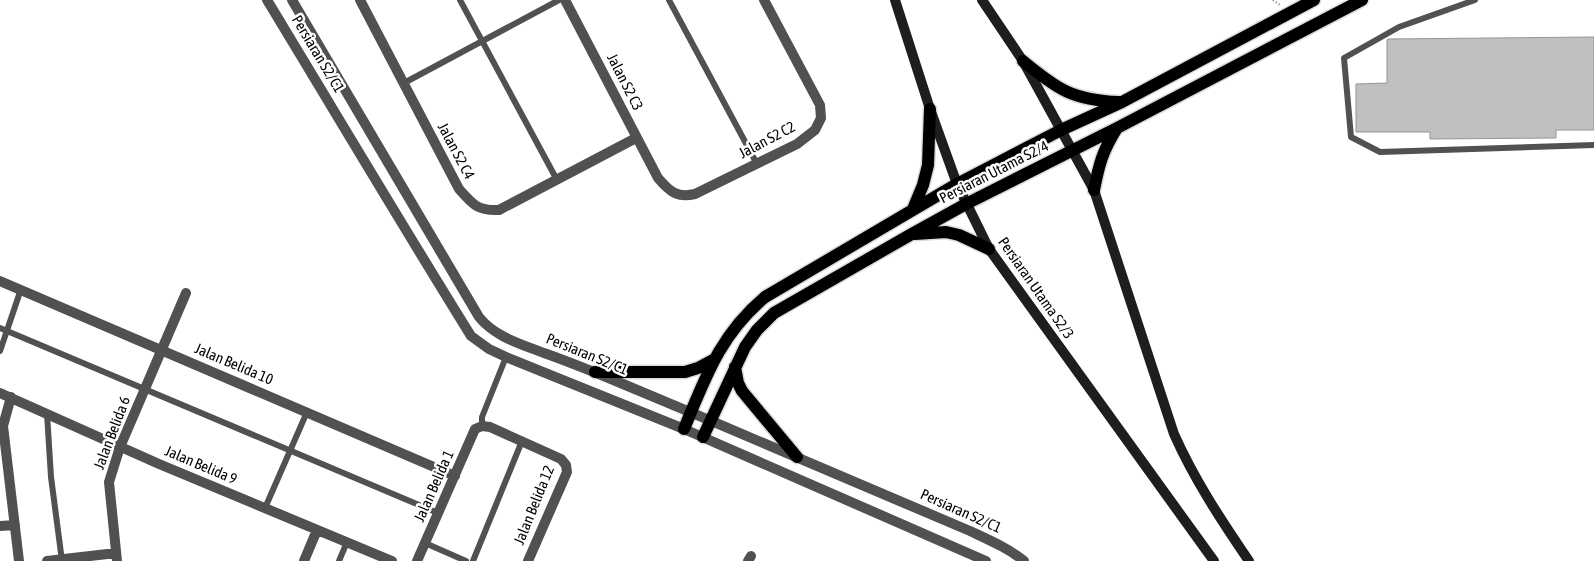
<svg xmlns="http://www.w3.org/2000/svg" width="1594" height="561" font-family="'Asap Condensed',sans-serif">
  <rect width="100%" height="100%" fill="#fff"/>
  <!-- building -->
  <path fill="#c0c0c0" stroke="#959595" d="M 1594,37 L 1594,130 L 1556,130 L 1556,138 L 1430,139 L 1430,132 L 1356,132 L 1356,84 L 1387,83 L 1387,40 L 1388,39 Z"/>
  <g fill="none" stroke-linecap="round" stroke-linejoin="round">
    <!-- primary casing -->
    <g stroke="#dbdbdb" stroke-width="15">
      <path id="primary" d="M 1023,61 C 1058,90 1073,100 1119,102
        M 1094,190 C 1099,164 1103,150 1117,128
        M 913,209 L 923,185 L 928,165 L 930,109
        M 915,234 L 946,232 L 959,235 L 989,249
        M 735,367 L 738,383 L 742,391 L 797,457
        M 595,372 L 685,372 L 698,368 L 713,360
        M 684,429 C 706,376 720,335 765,297 L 957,184 L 1061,130 L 1122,102 L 1314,0
        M 703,437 L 745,347 L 757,330 L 774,313 L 910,235 L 966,204 L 1117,128 L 1362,0"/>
    </g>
    <!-- path -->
    <path stroke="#737373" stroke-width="2" stroke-dasharray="1 2.5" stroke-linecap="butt" d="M 1273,0 L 1280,5"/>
    <!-- service -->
    <path stroke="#515151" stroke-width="6" d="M 460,0 L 557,180
      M 669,0 L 757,164
      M 1475,0 L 1399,27 L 1344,58 L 1351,137 L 1380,152 L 1594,145
      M 404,83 L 559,0
      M 0,328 L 438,513
      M 0,351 L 21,289
      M 47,414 L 51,477 L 62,561
      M 482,426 L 482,417 L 506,357
      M 265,508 L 307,412
      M 425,543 L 466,561
      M 339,561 L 347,542
      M 473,561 L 522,441"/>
    <!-- minor -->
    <path stroke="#515151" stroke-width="10" d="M 360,0 L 459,189 C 473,205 478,211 499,210 L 636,138
      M 565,0 L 658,178 C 670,192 677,198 695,194 L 797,144 L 815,130 L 821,118 L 820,105 L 764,0
      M 0,281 L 455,476
      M 0,393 L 159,464 L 392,561
      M 11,397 L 3,426 L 19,561
      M 0,526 L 15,525
      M 47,561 L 116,553
      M 117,561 L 109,482 L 120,447 L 186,293
      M 304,561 L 317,530
      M 417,561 L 475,429 L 482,426 L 490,427 L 561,459 L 566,465 L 567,472 L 528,561
      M 748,561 L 751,556"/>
    <!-- tertiary -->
    <path stroke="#515151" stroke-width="10" d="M 267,0 C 335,112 402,225 471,336 L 489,349 L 506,357 L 684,429 L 986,561
      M 292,0 L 479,317 C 495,337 521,344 544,353 C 567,361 589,370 611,379 C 731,429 851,480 970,531 C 989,540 1008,548 1024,561"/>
    <!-- secondary -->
    <path stroke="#1e1e1e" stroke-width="10" d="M 895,0 L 930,109 L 957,184 L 989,249 L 1214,561
      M 982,0 L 1023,61 L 1094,190 L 1174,434 C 1194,479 1221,520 1249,561"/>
    <!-- primary -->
    <use href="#primary" stroke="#000" stroke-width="12"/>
  </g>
  <g text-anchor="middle" stroke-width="5" stroke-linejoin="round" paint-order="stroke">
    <!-- street labels -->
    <g font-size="15" fill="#000" stroke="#fff">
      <text transform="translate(318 54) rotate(59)" y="5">Persiaran S2/C1</text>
      <text transform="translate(625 82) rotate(63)" y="5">Jalan S2 C3</text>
      <text transform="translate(767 140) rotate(-28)" y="5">Jalan S2 C2</text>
      <text transform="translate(456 151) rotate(62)" y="5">Jalan S2 C4</text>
      <text transform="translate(994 172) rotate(-27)" y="5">Persiaran Utama S2/4</text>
      <text transform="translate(1036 288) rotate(55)" y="5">Persiaran Utama S2/3</text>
      <text transform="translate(587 354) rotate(22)" y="5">Persiaran S2/C1</text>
      <text transform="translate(234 364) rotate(23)" y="5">Jalan Belida 10</text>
      <text transform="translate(112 433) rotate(-69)" y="5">Jalan Belida 6</text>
      <text transform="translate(201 465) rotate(23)" y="5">Jalan Belida 9</text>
      <text transform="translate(434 486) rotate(-66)" y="5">Jalan Belida 1</text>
      <text transform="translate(534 505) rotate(-68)" y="5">Jalan Belida 12</text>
      <text transform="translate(961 511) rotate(24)" y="5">Persiaran S2/C1</text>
    </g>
  </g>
</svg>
